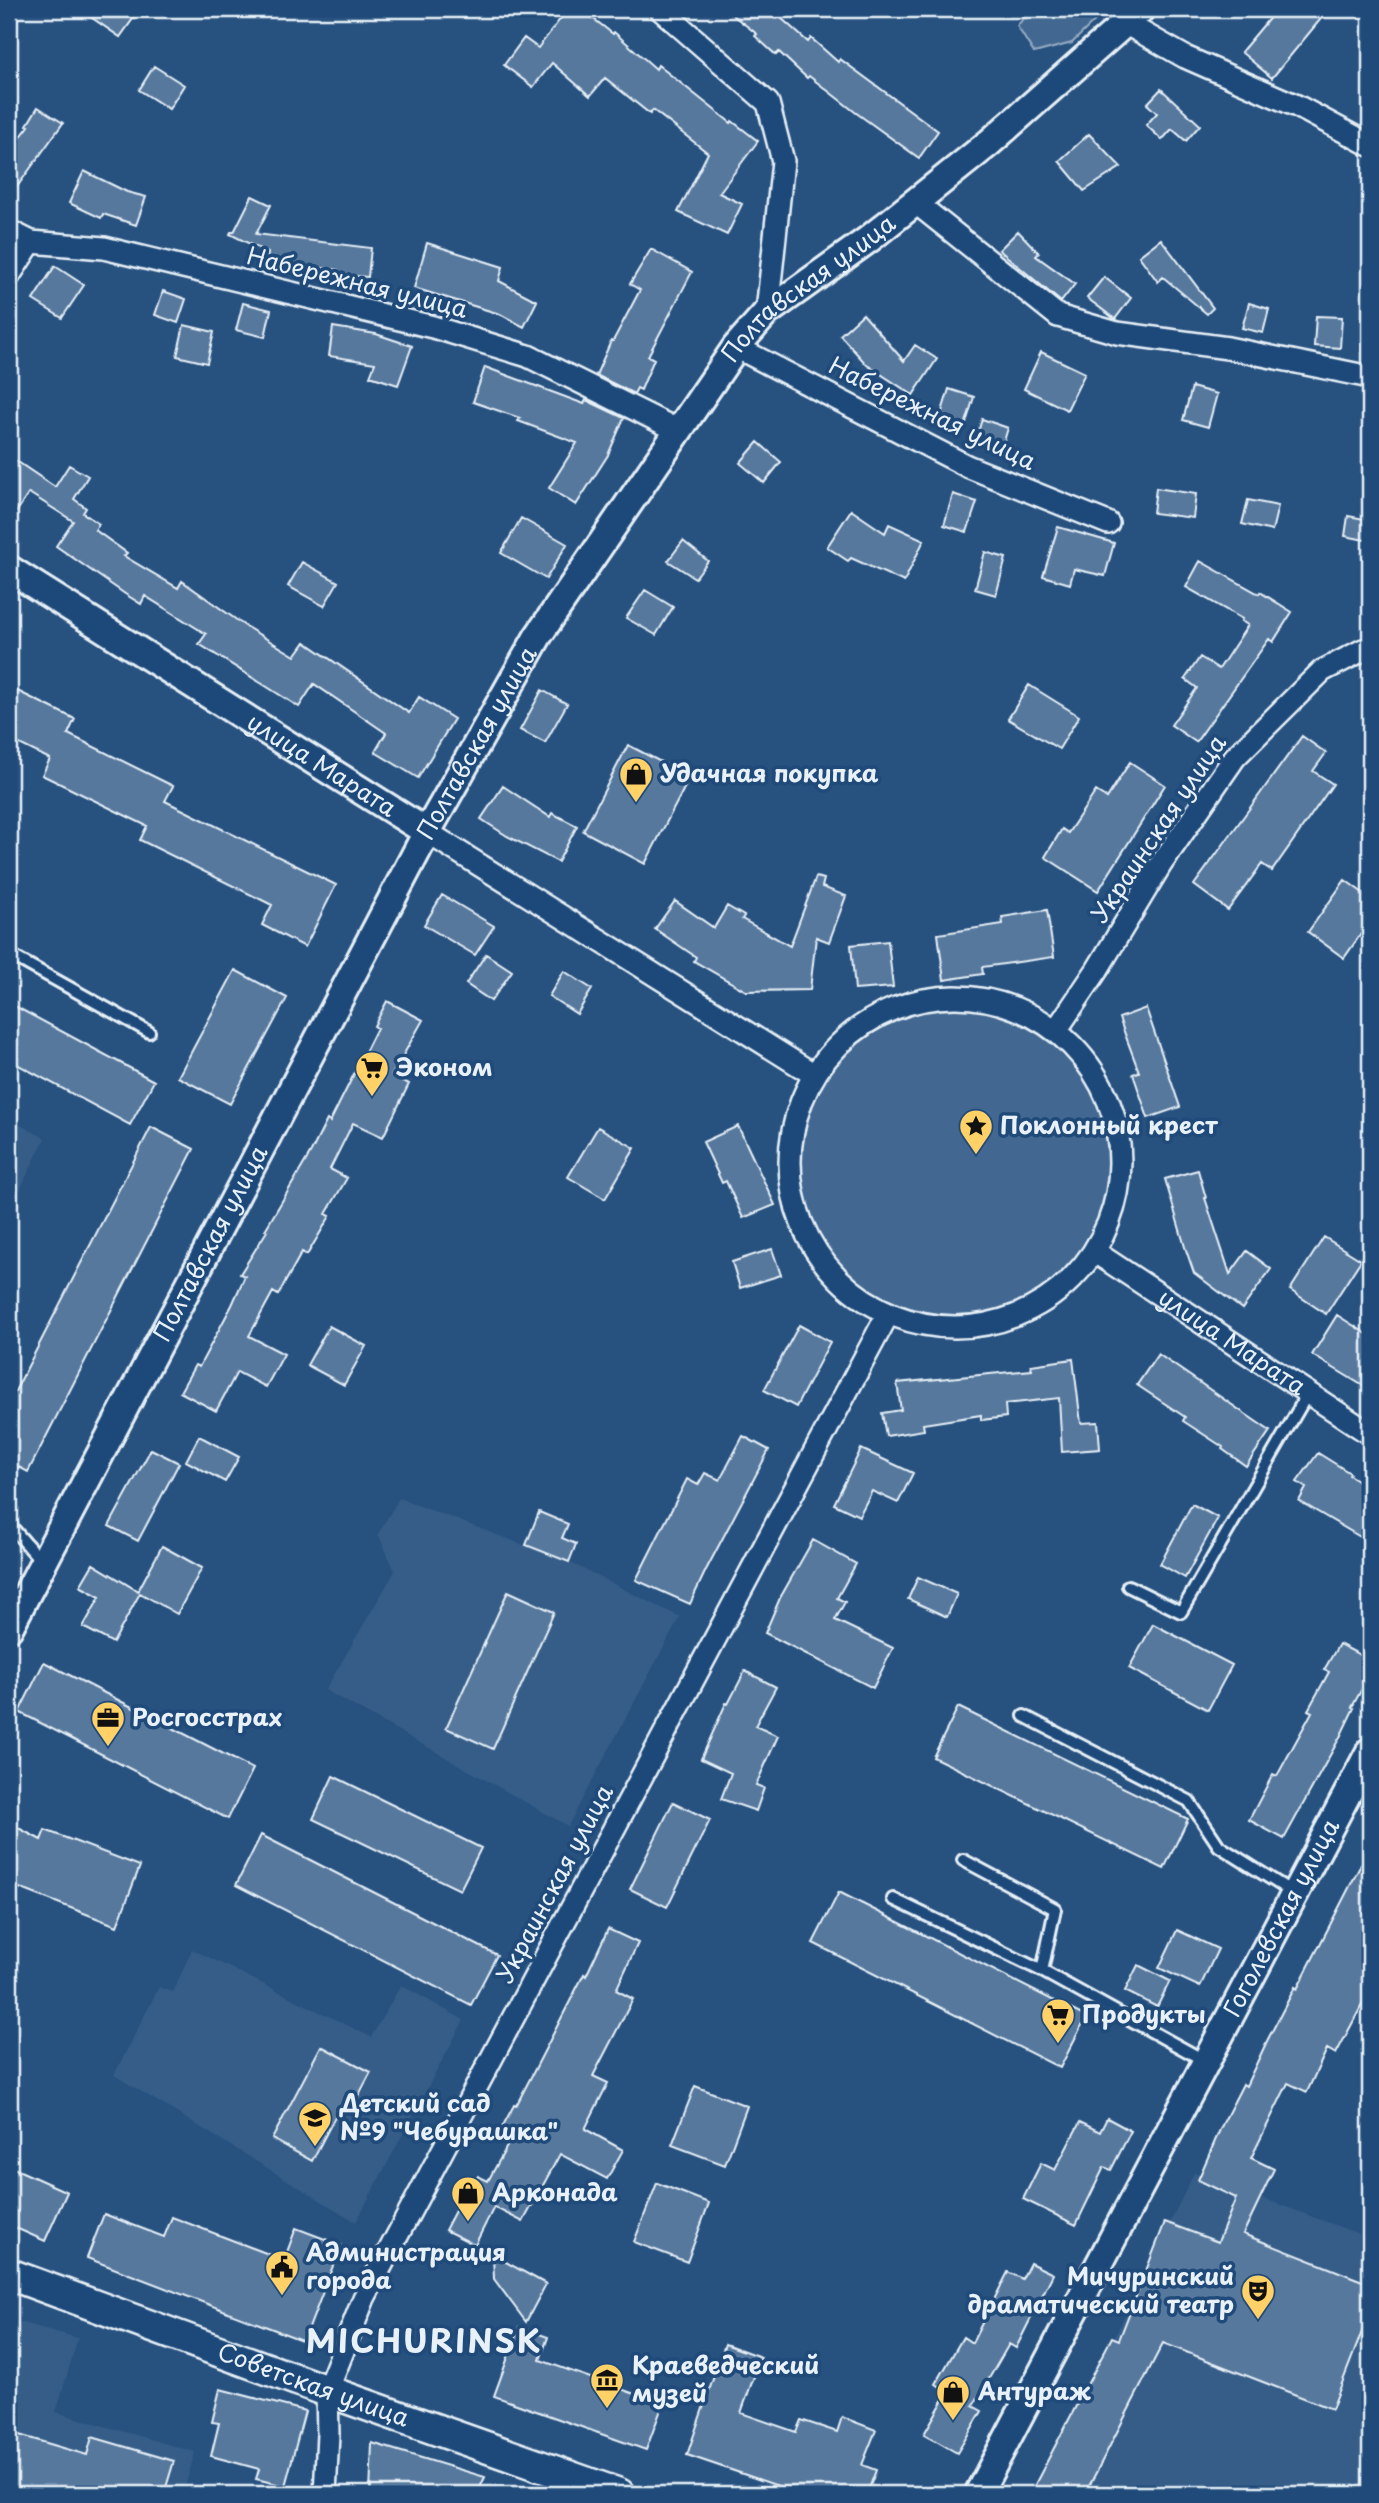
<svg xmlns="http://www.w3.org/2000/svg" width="1379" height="2503" font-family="'Playpen Sans',sans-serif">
  <rect width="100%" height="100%" fill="#27517f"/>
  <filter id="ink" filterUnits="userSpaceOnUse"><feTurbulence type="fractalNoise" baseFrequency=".0143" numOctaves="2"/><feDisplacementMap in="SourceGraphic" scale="14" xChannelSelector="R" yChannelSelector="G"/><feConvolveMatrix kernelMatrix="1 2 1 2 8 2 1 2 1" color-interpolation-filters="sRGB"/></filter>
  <g filter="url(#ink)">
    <!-- built -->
    <path fill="#355d88" d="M 9,1119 L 45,1138 L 9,1213 Z
      M 399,1498 L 569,1562 L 680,1617 L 568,1826 L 325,1690 L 395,1571 L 378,1534 Z
      M 192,1949 L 371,2037 L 401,1985 L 464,2020 L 356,2222 L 114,2075 L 159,1987 L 173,1992 Z
      M 1194,2173 L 1370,2238 L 1370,2494 L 1038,2494 Z
      M 12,2320 L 78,2338 L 56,2412 L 195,2452 L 183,2494 L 9,2494 L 9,2330 Z"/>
    <!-- green -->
    <path fill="#436891" stroke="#96acc4" stroke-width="2" d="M 1031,9 L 1107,9 L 1072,43 L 1034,53 L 1017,26 Z
      M790 1162a165 165 0 1 1 330 0a165 165 0 1 1-330 0Z"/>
    <!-- building -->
    <path fill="#57789d" stroke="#e8f1f8" stroke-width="2" d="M 79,9 L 140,9 L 120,37 Z
      M 568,9 L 581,9 L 613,34 L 614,32 L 656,69 L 658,65 L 731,123 L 732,121 L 758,141 L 719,193 L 742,204 L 727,235 L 678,212 L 708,153 L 653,110 L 650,114 L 605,78 L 590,96 L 552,63 L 533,87 L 504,65 L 524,38 L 538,48 Z
      M 725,9 L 771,9 L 808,42 L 811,38 L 838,62 L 840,59 L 938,131 L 919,158 L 855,112 L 809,76 L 807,78 L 779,52 L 776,55 L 755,36 L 757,34 Z
      M 1277,9 L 1329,9 L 1272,78 L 1241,52 Z
      M 154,66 L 184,85 L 169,109 L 139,90 Z
      M 1161,89 L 1200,125 L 1186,141 L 1172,129 L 1162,140 L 1146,125 L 1157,113 L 1147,104 Z
      M 38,107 L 63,123 L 9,198 L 9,152 L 29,126 L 27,125 Z
      M 1089,134 L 1121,167 L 1084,191 L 1059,161 Z
      M 84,171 L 127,192 L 146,197 L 136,225 L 103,214 L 101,218 L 69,203 Z
      M 252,196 L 271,205 L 256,234 L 371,248 L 368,277 L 338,275 L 338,270 L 267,262 L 268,253 L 230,234 L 231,232 L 234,232 Z
      M 1018,231 L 1039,253 L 1036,256 L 1075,284 L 1061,302 L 999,250 Z
      M 1161,239 L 1213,308 L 1207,314 L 1163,277 L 1158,282 L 1139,256 Z
      M 427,243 L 503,267 L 499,281 L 537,301 L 524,327 L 500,314 L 414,288 Z
      M 651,249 L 692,272 L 648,356 L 654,359 L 641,390 L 637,388 L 634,394 L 596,375 L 611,341 L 613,341 L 640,290 L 630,284 Z
      M 55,266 L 84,285 L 62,318 L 33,300 Z
      M 1104,277 L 1131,298 L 1115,319 L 1087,298 Z
      M 163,291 L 186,299 L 178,323 L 155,315 Z
      M 243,303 L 271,310 L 265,337 L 236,330 Z
      M 1249,303 L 1269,309 L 1263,333 L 1242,328 Z
      M 863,314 L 904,361 L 915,345 L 937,359 L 913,395 L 867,365 L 840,335 Z
      M 1316,316 L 1342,317 L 1340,348 L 1314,346 Z
      M 184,325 L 214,332 L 207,363 L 177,356 Z
      M 333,327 L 376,334 L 412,346 L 398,385 L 370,376 L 375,363 L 329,356 Z
      M 1041,352 L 1085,373 L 1067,410 L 1024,389 Z
      M 485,367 L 584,404 L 586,400 L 624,418 L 608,455 L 576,505 L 549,488 L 577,443 L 518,421 L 520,418 L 473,402 Z
      M 1192,387 L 1217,394 L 1208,427 L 1183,420 Z
      M 949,389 L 974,397 L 965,426 L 940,418 Z
      M 982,419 L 1008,428 L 1001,451 L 975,442 Z
      M 758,442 L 781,462 L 764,483 L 740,463 Z
      M 9,456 L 55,487 L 69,465 L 88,476 L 74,499 L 86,508 L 83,513 L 99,524 L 95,530 L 127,553 L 124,556 L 178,588 L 182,581 L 245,626 L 295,656 L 305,642 L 409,713 L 419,697 L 454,719 L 418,778 L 375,752 L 386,733 L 314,684 L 299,707 L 199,644 L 206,634 L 145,596 L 141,604 L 125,594 L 56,546 L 73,521 L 29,493 L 9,523 Z
      M 1156,488 L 1196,494 L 1193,518 L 1153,513 Z
      M 953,494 L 977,502 L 967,532 L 944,525 Z
      M 1248,500 L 1278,506 L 1272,531 L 1242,524 Z
      M 851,510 L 885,533 L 889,524 L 924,540 L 904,582 L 851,558 L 848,561 L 827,547 Z
      M 1348,516 L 1370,520 L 1370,541 L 1345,536 Z
      M 521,518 L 567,544 L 546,579 L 501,553 Z
      M 1058,527 L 1114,543 L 1105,576 L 1074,569 L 1070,584 L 1043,576 Z
      M 683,541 L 708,561 L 695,578 L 668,561 Z
      M 985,552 L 1006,558 L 996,595 L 975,589 Z
      M 1200,561 L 1259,594 L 1260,592 L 1292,612 L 1273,642 L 1269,639 L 1196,742 L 1171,725 L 1197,688 L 1185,679 L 1200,657 L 1219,669 L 1248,625 L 1241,621 L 1242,619 L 1186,587 Z
      M 302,562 L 338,582 L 324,606 L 288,586 Z
      M 645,590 L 673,607 L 656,635 L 626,618 Z
      M 1029,685 L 1079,716 L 1059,749 L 1008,719 Z
      M 9,687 L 75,719 L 68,734 L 173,786 L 165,801 L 336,885 L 305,947 L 262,925 L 272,905 L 140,840 L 147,826 L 42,775 L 50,759 L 9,739 Z
      M 542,690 L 567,704 L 545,743 L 520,730 Z
      M 1302,736 L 1326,753 L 1313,771 L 1333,784 L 1272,871 L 1262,864 L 1228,910 L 1194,885 Z
      M 628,745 L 690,777 L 645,864 L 583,831 Z
      M 1130,762 L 1165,785 L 1098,891 L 1045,857 L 1062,829 L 1068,833 L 1096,791 L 1107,798 Z
      M 503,786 L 550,817 L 552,813 L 577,826 L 558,862 L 507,836 L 481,819 Z
      M 816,877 L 824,879 L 822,887 L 846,896 L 829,942 L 816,937 L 810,990 L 746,991 L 694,961 L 696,957 L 655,929 L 675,901 L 714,928 L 727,906 L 744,916 L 742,919 L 790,946 Z
      M 1345,880 L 1370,898 L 1370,921 L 1344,958 L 1308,932 Z
      M 442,895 L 494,926 L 475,955 L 424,925 Z
      M 1047,910 L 1054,957 L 982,967 L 983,974 L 944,980 L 938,934 L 1003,924 L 1002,917 Z
      M 888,941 L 893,987 L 855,990 L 851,945 Z
      M 486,954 L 512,971 L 491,1001 L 466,984 Z
      M 235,970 L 287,998 L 230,1104 L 178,1077 Z
      M 564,971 L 592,989 L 577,1014 L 549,996 Z
      M 387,1001 L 423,1020 L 392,1075 L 409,1084 L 383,1137 L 353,1123 L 330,1169 L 347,1178 L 326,1214 L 330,1216 L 307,1255 L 302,1252 L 278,1295 L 273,1292 L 249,1336 L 284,1354 L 266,1387 L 237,1372 L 216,1411 L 180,1392 L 195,1365 L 199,1367 L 232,1305 L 245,1276 L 240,1274 L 267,1231 L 265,1230 L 311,1152 L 327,1120 L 330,1122 L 377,1028 L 374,1026 Z
      M 9,1003 L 154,1081 L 130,1125 L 9,1060 Z
      M 1146,1008 L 1180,1107 L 1148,1118 L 1133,1074 L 1139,1072 L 1119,1018 Z
      M 738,1126 L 775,1205 L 743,1218 L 726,1181 L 722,1183 L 703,1142 Z
      M 151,1127 L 194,1149 L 28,1472 L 9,1462 L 9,1403 Z
      M 598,1127 L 635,1148 L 605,1199 L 568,1177 Z
      M 1198,1170 L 1206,1198 L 1205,1198 L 1230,1274 L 1247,1251 L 1271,1269 L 1242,1309 L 1194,1273 L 1185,1247 L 1165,1179 Z
      M 1324,1237 L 1361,1260 L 1326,1314 L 1290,1290 Z
      M 772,1249 L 781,1275 L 740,1288 L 732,1262 Z
      M 1337,1315 L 1370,1336 L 1370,1390 L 1312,1355 Z
      M 799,1325 L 830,1342 L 796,1407 L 764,1390 Z
      M 329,1326 L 366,1346 L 344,1385 L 307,1365 Z
      M 1158,1354 L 1270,1431 L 1246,1466 L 1222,1449 L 1223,1447 L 1183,1421 L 1185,1417 L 1137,1385 Z
      M 1073,1359 L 1081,1423 L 1098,1422 L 1100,1449 L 1062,1452 L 1059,1398 L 1005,1404 L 1006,1417 L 981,1420 L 981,1415 L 923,1424 L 924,1430 L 886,1436 L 882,1413 L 901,1410 L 897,1383 L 1032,1370 L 1031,1365 Z
      M 199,1436 L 239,1457 L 225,1482 L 186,1461 Z
      M 743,1436 L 769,1450 L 706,1570 L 690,1604 L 636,1580 L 687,1479 L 698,1485 L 705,1473 L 720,1480 Z
      M 151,1449 L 179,1463 L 138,1541 L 109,1526 Z
      M 861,1449 L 913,1473 L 898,1503 L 872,1491 L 859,1516 L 834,1504 Z
      M 1318,1453 L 1350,1473 L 1349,1475 L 1370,1488 L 1370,1524 L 1362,1538 L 1299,1501 L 1306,1488 L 1297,1482 Z
      M 1192,1504 L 1218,1518 L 1185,1578 L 1160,1564 Z
      M 539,1512 L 568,1524 L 562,1538 L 576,1544 L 569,1562 L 526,1545 Z
      M 813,1540 L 856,1564 L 837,1598 L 845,1602 L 835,1620 L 893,1648 L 873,1688 L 765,1633 L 780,1598 Z
      M 162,1546 L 202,1568 L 177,1614 L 140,1593 L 113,1643 L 83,1627 L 100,1597 L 80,1586 L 93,1564 L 138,1591 Z
      M 918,1577 L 957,1594 L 947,1617 L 908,1599 Z
      M 508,1591 L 554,1612 L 493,1749 L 446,1728 Z
      M 1153,1624 L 1232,1665 L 1208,1710 L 1129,1668 Z
      M 1339,1644 L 1370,1660 L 1370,1674 L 1352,1707 L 1354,1708 L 1340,1737 L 1284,1839 L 1249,1820 L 1273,1774 L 1277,1776 L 1312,1712 L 1308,1710 L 1329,1672 L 1324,1670 Z
      M 44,1662 L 253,1769 L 228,1819 L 19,1712 Z
      M 745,1671 L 776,1687 L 755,1726 L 778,1736 L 756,1785 L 764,1788 L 756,1811 L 721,1799 L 731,1773 L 701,1759 L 726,1703 L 728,1704 Z
      M 958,1707 L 1188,1819 L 1164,1869 L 933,1757 Z
      M 333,1776 L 481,1848 L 460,1890 L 313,1819 Z
      M 673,1802 L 710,1820 L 667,1907 L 630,1889 Z
      M 9,1823 L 41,1840 L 45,1830 L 140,1866 L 117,1926 L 9,1884 Z
      M 261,1835 L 497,1955 L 471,2005 L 236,1885 Z
      M 1370,1847 L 1370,1990 L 1336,2054 L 1327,2049 L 1307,2092 L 1288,2083 L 1251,2158 L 1274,2169 L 1243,2234 L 1370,2284 L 1370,2311 L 1332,2409 L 1163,2343 L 1085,2494 L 1030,2494 L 1112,2337 L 1119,2340 L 1165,2222 L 1218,2242 L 1236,2198 L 1198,2180 L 1222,2125 L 1243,2084 L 1246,2086 L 1267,2041 L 1295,1987 L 1297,1989 Z
      M 839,1892 L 1086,2017 L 1060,2068 L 813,1943 Z
      M 608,1929 L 638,1943 L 616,1990 L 633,1999 L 593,2076 L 608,2083 L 585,2129 L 623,2150 L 607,2179 L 560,2154 L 523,2222 L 494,2207 L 475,2245 L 445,2230 L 460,2201 L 464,2203 L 478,2176 L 488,2181 L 511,2139 L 499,2133 L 514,2105 L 516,2106 L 584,1974 L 586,1976 Z
      M 1177,1930 L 1218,1949 L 1200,1987 L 1159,1968 Z
      M 1138,1965 L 1170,1981 L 1157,2007 L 1125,1991 Z
      M 321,2046 L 371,2072 L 350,2112 L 340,2107 L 312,2161 L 272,2139 Z
      M 695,2086 L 747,2106 L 725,2165 L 672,2145 Z
      M 1107,2118 L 1131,2131 L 1111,2170 L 1104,2167 L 1076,2225 L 1023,2199 L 1041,2163 L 1055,2170 L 1080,2122 L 1100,2132 Z
      M 9,2166 L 67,2192 L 45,2241 L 9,2225 Z
      M 657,2183 L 709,2203 L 687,2262 L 634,2242 Z
      M 104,2214 L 164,2237 L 172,2217 L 284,2260 L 296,2228 L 341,2245 L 304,2341 L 87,2258 Z
      M 493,2255 L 546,2284 L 526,2322 L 494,2279 Z
      M 1030,2263 L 1053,2274 L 1016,2348 L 1009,2344 L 973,2406 L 982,2411 L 957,2453 L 924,2434 L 948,2392 L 936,2384 L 963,2337 L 972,2343 L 1008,2272 L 1022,2279 Z
      M 519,2327 L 548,2337 L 540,2360 L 663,2404 L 646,2450 L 494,2396 Z
      M 725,2344 L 761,2357 L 741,2413 L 796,2432 L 801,2420 L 837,2432 L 842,2417 L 876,2430 L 862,2465 L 876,2470 L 867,2494 L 802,2494 L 687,2455 Z
      M 220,2389 L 305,2411 L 285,2486 L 256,2479 L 259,2469 L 211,2456 L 219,2423 L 212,2422 Z
      M 9,2432 L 87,2455 L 92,2437 L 174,2461 L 164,2494 L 26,2494 L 9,2489 Z
      M 372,2443 L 485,2477 L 477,2494 L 370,2494 Z"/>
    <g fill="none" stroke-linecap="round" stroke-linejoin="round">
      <!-- service casing -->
      <g stroke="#e8f1f8" stroke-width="16">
        <path id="service" d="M 9,954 L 149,1032
          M 9,1524 L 43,1563
          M 1128,1586 L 1181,1612 L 1308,1393
          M 1024,1716 L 1189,1801 L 1219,1846 L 1295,1894
          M 963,1860 L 1055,1909 L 1042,1971
          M 893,1899 L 1042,1971 L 1207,2062"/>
      </g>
      <!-- minor casing -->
      <g stroke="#e8f1f8" stroke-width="26">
        <g id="minor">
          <path d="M 660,9 L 768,103 L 783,161 L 767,312"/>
          <path d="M 1125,23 L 1185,57 L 1297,106 L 1370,145"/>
          <path d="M 915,202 L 1058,316 L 1117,333 L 1228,348 L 1370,377"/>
          <path d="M 9,231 L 31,242 L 104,248 L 433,327 L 528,356 L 679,431"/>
          <path d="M 9,276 L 31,242"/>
          <path d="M 736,347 L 967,466 L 1108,523"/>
          <path d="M 427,832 L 813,1074"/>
          <circle cx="955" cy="1162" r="165"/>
          <path d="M 1057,1029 L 1097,970 L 1161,864 L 1235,757 L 1322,671 L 1363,650 L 1370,649"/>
          <path id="s1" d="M 1095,1252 L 1370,1434"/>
          <path d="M 325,2494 L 328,2434 L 327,2391 L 364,2298 L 888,1314"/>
        </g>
      </g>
      <!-- tertiary casing -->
      <g stroke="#e8f1f8" stroke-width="32">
        <g id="tertiary">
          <path id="s2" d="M 9,569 L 427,832"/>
          <path id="s3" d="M 9,1628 L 427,832 L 538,636 L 736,347 L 767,312 L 869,239 L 989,143 L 1141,9"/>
          <path id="s4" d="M 978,2494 L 1370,1751"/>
        </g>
      </g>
      <!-- secondary casing -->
      <g stroke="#e8f1f8" stroke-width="35">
        <g id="secondary">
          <path id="s5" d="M 9,2274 L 327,2391 L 619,2494"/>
        </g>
      </g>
      <!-- service -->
      <use href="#service" stroke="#1f4a7a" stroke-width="10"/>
      <!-- minor -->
      <use href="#minor" stroke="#1f4a7a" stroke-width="21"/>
      <!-- tertiary -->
      <use href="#tertiary" stroke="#1f4a7a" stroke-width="26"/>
      <!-- secondary -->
      <use href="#secondary" stroke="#1f4a7a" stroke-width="30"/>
    </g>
  </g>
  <!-- icons -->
  <defs>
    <g id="shop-pin" transform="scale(1.75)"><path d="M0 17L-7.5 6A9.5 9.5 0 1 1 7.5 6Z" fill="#ffd166" stroke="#1f4a7a"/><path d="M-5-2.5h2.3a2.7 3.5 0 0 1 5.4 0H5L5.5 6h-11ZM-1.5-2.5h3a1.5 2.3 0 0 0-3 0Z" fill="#111"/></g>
    <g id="supermarket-pin" transform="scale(1.75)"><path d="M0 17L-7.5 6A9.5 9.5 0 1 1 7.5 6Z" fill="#ffd166" stroke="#1f4a7a"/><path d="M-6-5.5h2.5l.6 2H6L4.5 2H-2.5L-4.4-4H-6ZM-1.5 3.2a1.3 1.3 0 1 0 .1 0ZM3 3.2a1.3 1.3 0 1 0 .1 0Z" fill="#111"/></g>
    <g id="sight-pin" transform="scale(1.75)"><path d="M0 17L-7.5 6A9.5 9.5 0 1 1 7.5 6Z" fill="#ffd166" stroke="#1f4a7a"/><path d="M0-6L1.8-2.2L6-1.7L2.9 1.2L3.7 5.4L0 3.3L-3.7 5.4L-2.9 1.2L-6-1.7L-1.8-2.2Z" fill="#111"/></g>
    <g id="office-pin" transform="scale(1.75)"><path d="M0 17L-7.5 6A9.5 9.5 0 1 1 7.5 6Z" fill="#ffd166" stroke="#1f4a7a"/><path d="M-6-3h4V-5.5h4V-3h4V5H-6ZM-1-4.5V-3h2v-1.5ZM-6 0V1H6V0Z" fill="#111"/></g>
    <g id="school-pin" transform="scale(1.75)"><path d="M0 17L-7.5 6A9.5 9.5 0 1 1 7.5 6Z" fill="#ffd166" stroke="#1f4a7a"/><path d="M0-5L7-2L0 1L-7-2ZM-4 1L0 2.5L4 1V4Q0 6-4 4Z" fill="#111"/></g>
    <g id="civic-pin" transform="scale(1.75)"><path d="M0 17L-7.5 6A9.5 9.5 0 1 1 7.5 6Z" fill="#ffd166" stroke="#1f4a7a"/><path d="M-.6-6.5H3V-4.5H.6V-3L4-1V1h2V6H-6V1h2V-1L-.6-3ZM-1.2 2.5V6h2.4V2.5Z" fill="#111"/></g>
    <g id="theatre-pin" transform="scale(1.75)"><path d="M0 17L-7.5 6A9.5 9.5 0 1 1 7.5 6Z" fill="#ffd166" stroke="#1f4a7a"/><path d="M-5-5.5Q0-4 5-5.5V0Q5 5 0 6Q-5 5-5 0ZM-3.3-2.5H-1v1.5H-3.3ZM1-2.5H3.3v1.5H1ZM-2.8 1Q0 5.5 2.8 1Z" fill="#111"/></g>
    <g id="museum-pin" transform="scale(1.75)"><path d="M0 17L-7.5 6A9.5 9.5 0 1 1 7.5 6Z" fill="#ffd166" stroke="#1f4a7a"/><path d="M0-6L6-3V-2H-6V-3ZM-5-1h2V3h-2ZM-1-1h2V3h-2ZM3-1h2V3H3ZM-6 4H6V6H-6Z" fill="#111"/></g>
  </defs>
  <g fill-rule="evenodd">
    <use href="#shop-pin" x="636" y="774"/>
    <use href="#supermarket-pin" x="372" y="1068"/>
    <use href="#sight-pin" x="976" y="1126"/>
    <use href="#office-pin" x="108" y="1718"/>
    <use href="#supermarket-pin" x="1058" y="2015"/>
    <use href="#school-pin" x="315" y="2118"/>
    <use href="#shop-pin" x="468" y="2193"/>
    <use href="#civic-pin" x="282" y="2267"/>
    <use href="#theatre-pin" x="1258" y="2291"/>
    <use href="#museum-pin" x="607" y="2380"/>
    <use href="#shop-pin" x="953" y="2392"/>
  </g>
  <g text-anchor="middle" stroke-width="7" stroke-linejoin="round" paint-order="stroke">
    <!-- street labels -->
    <g font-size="24" fill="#e8f1f8" stroke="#1f4a7a">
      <text transform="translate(357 283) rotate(14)" y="8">Набережная улица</text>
      <text dy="8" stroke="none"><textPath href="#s3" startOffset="1568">Полтавская улица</textPath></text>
      <text transform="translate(932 414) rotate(26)" y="8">Набережная улица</text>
      <text dy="8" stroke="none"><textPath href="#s3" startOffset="1001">Полтавская улица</textPath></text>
      <text dy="8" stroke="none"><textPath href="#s2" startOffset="369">улица Марата</textPath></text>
      <text transform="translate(1159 829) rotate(-56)" y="8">Украинская улица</text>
      <text dy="8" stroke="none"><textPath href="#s3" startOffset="434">Полтавская улица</textPath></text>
      <text dy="8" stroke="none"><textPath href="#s1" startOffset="164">улица Марата</textPath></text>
      <text transform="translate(555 1884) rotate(-62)" y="8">Украинская улица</text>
      <text dy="8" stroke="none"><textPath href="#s4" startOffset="651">Гоголевская улица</textPath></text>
      <text dy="8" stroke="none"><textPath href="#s5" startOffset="324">Советская улица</textPath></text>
    </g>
    <!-- poi labels -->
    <g font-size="24" font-weight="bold" fill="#e8f1f8" stroke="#1f4a7a" text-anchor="start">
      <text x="660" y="782">Удачная покупка</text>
      <text x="396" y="1076">Эконом</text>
      <text x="1000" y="1134">Поклонный крест</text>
      <text x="132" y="1726">Росгосстрах</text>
      <text x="1082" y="2023">Продукты</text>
      <text x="340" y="2112">Детский сад<tspan x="340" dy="28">№9 "Чебурашка"</tspan></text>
      <text x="492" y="2201">Арконада</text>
      <text x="306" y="2261">Администрация<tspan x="306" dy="28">города</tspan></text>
      <text x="1234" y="2285" text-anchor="end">Мичуринский<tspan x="1234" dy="28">драматический театр</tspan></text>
      <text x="632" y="2374">Краеведческий<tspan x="632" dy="28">музей</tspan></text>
      <text x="978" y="2400">Антураж</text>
    </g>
    <!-- district labels -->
    <g font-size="32" font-weight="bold" letter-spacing="2" fill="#e8f1f8" stroke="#1f4a7a">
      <text x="424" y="2353">MICHURINSK</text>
    </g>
  </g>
  <!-- margin -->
  <rect width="1379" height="2503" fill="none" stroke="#1f4a7a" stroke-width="35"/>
  <rect x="18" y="18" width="1344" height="2468" fill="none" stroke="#e8f1f8" stroke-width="2.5" filter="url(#ink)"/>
</svg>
